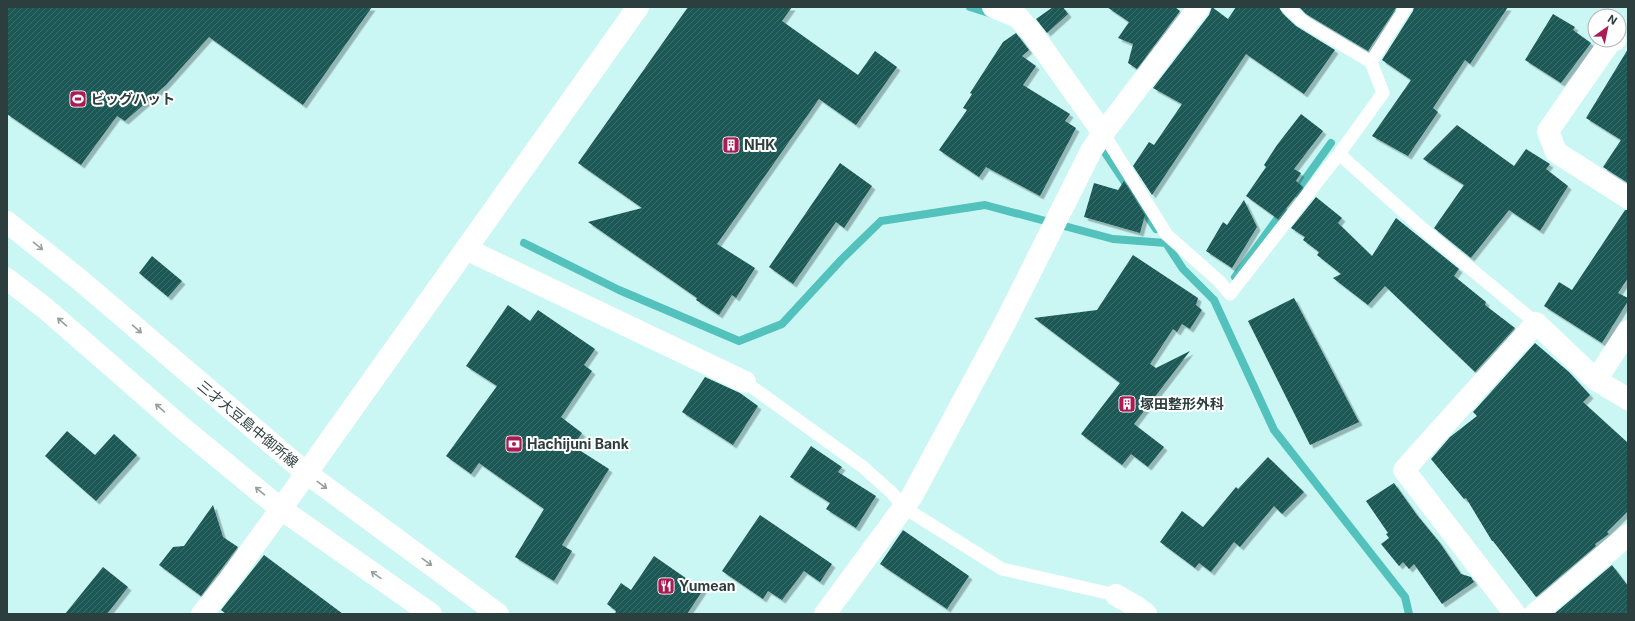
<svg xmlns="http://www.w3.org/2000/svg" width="1635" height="621" font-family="Inter,'Noto Sans JP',sans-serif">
  <defs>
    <pattern id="building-hatch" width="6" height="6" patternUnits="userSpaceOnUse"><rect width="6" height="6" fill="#1c5855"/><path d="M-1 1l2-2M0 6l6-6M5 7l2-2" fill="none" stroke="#3d6e6b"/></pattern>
    <filter id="shadow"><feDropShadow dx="3.5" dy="3.5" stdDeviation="0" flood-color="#0004"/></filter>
  </defs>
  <rect width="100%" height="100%" fill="#caf7f4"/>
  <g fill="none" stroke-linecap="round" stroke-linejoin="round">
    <!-- stream -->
    <path stroke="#53c1bc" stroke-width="8" d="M 970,7 L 992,14
      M 1098,142 L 1156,229
      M 1295,193 L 1331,143
      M 524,243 L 619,290 L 739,341 L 782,324 L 842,259 L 881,221 L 985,205 L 1113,239 L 1166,243 L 1183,269 L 1214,300 L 1274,430 L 1405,597 L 1409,614
      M 1235,277 L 1283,211"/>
  </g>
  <!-- building -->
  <path fill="url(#building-hatch)" filter="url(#shadow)" d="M 7,7 L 372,7 L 303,105 L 209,37 L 166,85 L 125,121 L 117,116 L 81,165 L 7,114 Z
    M 688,7 L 792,7 L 782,21 L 858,75 L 875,51 L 897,67 L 856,125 L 819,99 L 717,244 L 755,268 L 736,298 L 732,295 L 719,315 L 696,300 L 697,298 L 588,222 L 642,208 L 578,163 Z
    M 1053,7 L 1063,7 L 1068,14 L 1047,33 L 1036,19 Z
    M 1107,7 L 1175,7 L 1180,11 L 1137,69 L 1128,63 L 1133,44 L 1118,38 L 1129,22 Z
    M 1212,7 L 1228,19 L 1236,7 L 1279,7 L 1282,13 L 1296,26 L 1335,50 L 1304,94 L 1246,54 L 1152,195 L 1133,166 L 1149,142 L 1154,145 L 1182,104 L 1153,88 L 1209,15 Z
    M 1299,7 L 1397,7 L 1368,51 L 1306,14 Z
    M 1414,7 L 1508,7 L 1470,64 L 1465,60 L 1433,108 L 1438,112 L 1408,156 L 1372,136 L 1411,80 L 1382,60 L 1413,11 Z
    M 1553,14 L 1575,27 L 1573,30 L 1591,43 L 1561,83 L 1525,60 Z
    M 1016,33 L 1029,50 L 1022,56 L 1036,66 L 1023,85 L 1070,114 L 1065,121 L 1076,128 L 1040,196 L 986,167 L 979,177 L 939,150 L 967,110 L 963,108 L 972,94 L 970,93 L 1003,42 Z
    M 1628,49 L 1628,183 L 1603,167 L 1621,140 L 1586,118 Z
    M 1301,114 L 1323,131 L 1294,169 L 1301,173 L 1296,181 L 1303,187 L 1278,219 L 1246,196 L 1266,167 L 1264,165 L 1277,145 Z
    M 1457,125 L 1514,166 L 1526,149 L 1550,164 L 1546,169 L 1568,186 L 1540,231 L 1509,210 L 1471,258 L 1434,228 L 1464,185 L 1423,159 Z
    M 840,163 L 872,186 L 844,228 L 836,222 L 793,284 L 769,267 Z
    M 1124,181 L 1145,215 L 1140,233 L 1084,217 L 1094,183 L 1118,190 Z
    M 1316,197 L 1342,218 L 1338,223 L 1372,256 L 1396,218 L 1459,269 L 1454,276 L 1486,302 L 1485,305 L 1515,328 L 1475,372 L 1385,286 L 1368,305 L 1333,278 L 1341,274 L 1317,255 L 1319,252 L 1303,240 L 1305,237 L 1291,228 Z
    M 1244,200 L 1257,227 L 1232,268 L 1206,251 L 1223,222 L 1227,225 Z
    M 1625,210 L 1628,210 L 1628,278 L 1618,293 L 1628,298 L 1628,301 L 1602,343 L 1544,306 L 1559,282 L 1572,290 Z
    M 1133,255 L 1198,298 L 1196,305 L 1202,310 L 1190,329 L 1182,324 L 1177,332 L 1173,329 L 1150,364 L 1156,368 L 1190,351 L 1134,424 L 1164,447 L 1148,467 L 1131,454 L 1122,465 L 1081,434 L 1120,383 L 1034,318 L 1097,310 Z
    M 152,256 L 182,281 L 168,297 L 139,273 Z
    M 1294,298 L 1359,422 L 1310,445 L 1248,321 Z
    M 508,305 L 530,321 L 538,310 L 595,349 L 584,365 L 592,371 L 561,417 L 582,433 L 573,446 L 609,469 L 562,545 L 572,551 L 554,581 L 515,557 L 544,509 L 479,463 L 471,474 L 446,456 L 497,386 L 466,366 Z
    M 1535,343 L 1569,372 L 1590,395 L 1583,402 L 1628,443 L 1628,511 L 1607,532 L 1609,534 L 1595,544 L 1596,546 L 1536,597 L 1493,541 L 1492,541 L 1466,498 L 1464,499 L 1431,459 L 1450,437 L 1477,416 L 1473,412 Z
    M 705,377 L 740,393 L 758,406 L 733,445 L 682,412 Z
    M 67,431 L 95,455 L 114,434 L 137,455 L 96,501 L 45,456 Z
    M 811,446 L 842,467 L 838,472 L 876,496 L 856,528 L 826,509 L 830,503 L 790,477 Z
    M 1268,457 L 1304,492 L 1282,514 L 1274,506 L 1240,547 L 1234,542 L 1211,572 L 1199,563 L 1195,568 L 1160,542 L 1182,511 L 1203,527 L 1236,487 L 1238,489 Z
    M 1394,483 L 1417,515 L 1440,543 L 1461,574 L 1471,577 L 1474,582 L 1442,604 L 1414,564 L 1409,569 L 1403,562 L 1399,566 L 1381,544 L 1389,538 L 1386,534 L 1388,533 L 1366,501 Z
    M 213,505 L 223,537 L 238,547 L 201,596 L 159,565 L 173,547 L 184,546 Z
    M 760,515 L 832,564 L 820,582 L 804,571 L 782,600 L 768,591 L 763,599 L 722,571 Z
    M 903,530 L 969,576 L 947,609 L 880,564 Z
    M 264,555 L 343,614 L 226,614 L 221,610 Z
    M 654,556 L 703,590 L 687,614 L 615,614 L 616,611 L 607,604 L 621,583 L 631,590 Z
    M 1612,565 L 1628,586 L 1628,614 L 1554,614 Z
    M 103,567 L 128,587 L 107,614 L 65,614 Z"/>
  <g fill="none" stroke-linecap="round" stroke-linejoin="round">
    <!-- lane -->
    <path stroke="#fff" stroke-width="13" d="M 1371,62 L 1406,7
      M 1103,133 L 1167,235 L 1219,281 L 1230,294 L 1339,154 L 1383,93 L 1371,62 L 1301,20 L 1287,7
      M 1339,154 L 1423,229 L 1536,323
      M 745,382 L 863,467 L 892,493 L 903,507 L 1002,569 L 1116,595"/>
    <!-- street -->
    <path stroke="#fff" stroke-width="22" d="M 993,7 L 1018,17 L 1032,33 L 1103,133
      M 1615,40 L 1610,42 L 1548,131 L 1556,152 L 1628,198
      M 466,249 L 745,382
      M 1628,331 L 1596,380 L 1628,399
      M 1116,595 L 1135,606 L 1146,614
      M 202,614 L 229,580 L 281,509
      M 825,614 L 912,496 L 1006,321 L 1091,151 L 1101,136 L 1199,7
      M 1515,614 L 1404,470 L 1536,323 L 1596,380
      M 1535,614 L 1628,535"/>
    <!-- secondary -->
    <path stroke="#fff" stroke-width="22" d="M 7,222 L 80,280 L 305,472 L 498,614
      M 7,279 L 46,309 L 179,425 L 281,509 L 431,614
      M 281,509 L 638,7"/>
  </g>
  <!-- one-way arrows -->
  <defs><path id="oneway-shaft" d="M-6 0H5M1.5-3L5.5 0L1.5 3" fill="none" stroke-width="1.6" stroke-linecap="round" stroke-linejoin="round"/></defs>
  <g stroke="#969e9e">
    <use href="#oneway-shaft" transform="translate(38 246) rotate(39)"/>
    <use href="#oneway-shaft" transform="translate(62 322) rotate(-139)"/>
    <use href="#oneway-shaft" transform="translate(137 329) rotate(41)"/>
    <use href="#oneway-shaft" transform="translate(160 408) rotate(-139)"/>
    <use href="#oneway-shaft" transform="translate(322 485) rotate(37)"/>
    <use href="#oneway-shaft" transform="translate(260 491) rotate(-140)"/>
    <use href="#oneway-shaft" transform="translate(427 562) rotate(36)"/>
    <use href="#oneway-shaft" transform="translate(376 575) rotate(-145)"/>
  </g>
  <!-- icons -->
  <defs>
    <g id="stadium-square" transform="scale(0.9)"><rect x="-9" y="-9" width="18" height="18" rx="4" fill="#ab1a53" stroke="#fff"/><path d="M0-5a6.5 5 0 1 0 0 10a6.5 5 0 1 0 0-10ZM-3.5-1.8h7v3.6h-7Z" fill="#fff"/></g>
    <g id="building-square" transform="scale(0.9)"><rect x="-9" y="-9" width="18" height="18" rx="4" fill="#ab1a53" stroke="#fff"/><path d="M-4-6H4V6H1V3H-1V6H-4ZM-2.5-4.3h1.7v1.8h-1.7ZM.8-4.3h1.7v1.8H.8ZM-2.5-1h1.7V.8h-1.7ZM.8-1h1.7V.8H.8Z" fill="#fff"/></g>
    <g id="bank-square" transform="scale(0.9)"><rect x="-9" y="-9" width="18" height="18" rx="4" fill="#ab1a53" stroke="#fff"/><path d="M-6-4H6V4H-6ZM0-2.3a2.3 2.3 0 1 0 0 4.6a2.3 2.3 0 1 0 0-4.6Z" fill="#fff"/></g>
    <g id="restaurant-square" transform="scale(0.9)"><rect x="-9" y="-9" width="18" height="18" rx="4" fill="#ab1a53" stroke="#fff"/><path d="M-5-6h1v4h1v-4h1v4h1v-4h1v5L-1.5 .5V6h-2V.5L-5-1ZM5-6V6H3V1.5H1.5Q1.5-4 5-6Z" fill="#fff"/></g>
  </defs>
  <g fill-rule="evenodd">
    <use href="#stadium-square" x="78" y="99"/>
    <use href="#building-square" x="731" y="145"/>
    <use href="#building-square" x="1127" y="404"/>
    <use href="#bank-square" x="514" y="444"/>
    <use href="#restaurant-square" x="666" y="586"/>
  </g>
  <g text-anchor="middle" stroke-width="4" stroke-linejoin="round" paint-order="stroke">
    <!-- poi labels -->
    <g font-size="14" font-weight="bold" fill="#2c3e3d" stroke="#fff" text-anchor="start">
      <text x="91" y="104">ビッグハット</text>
      <text x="744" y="150">NHK</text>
      <text x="1140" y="409">塚田整形外科</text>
      <text x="527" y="449">Hachijuni Bank</text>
      <text x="679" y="591">Yumean</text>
    </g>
    <!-- street labels -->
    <g font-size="14" fill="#2c3e3d" stroke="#fff">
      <text transform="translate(248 424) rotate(40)" y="5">三才大豆島中御所線</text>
    </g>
  </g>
  <!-- border -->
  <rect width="1635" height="621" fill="none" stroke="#2c3e3d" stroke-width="16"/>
  <!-- north arrow -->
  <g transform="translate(1607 28) rotate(33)"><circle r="19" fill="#ffffff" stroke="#abb2b1"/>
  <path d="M0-3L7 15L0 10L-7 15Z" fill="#ab1a53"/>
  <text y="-6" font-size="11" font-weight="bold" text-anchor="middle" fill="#2c3e3d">N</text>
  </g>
</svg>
